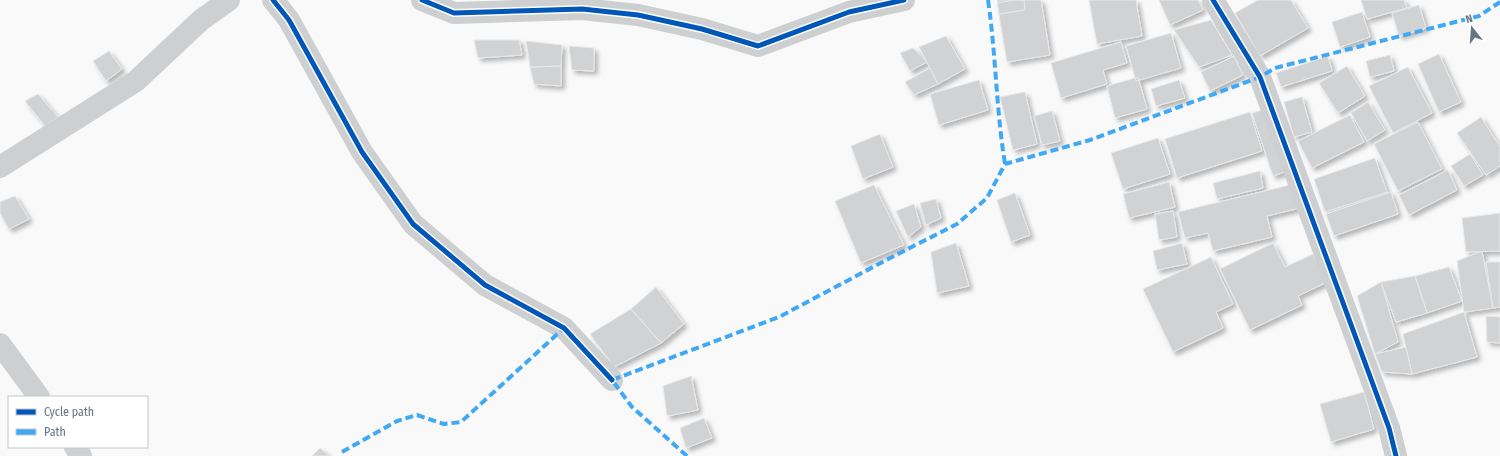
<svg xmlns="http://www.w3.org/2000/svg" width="1500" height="456" font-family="'Fira Sans Condensed',sans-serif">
  <defs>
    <filter id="shadow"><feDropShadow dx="3.5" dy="3.5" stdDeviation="2" flood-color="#0004"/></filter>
  </defs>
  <rect width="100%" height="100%" fill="#f9f9f9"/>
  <!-- building -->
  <path fill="#d0d2d3" stroke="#e8e8e8" filter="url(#shadow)" d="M 997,0 L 1024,0 L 1025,10 L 999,14 Z
    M 1014,0 L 1041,0 L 1050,55 L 1007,62 L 997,3 Z
    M 1089,0 L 1136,0 L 1142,36 L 1097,44 Z
    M 1159,0 L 1198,0 L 1203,10 L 1170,25 Z
    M 1258,0 L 1291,0 L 1308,28 L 1260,56 L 1235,13 Z
    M 1361,0 L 1404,0 L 1407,8 L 1367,19 Z
    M 1419,5 L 1426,28 L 1399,36 L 1392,13 Z
    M 1362,12 L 1370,37 L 1340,47 L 1332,22 Z
    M 1211,20 L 1232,55 L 1199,67 L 1174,30 Z
    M 1171,33 L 1181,68 L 1136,81 L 1126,46 Z
    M 946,36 L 965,69 L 938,84 L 919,47 Z
    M 474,40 L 519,40 L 522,55 L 478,58 Z
    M 526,41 L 562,45 L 561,66 L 530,67 Z
    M 1121,42 L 1127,63 L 1103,70 L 1107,84 L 1061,98 L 1051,63 Z
    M 569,46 L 594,48 L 594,71 L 572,70 Z
    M 913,48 L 927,62 L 910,71 L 900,53 Z
    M 109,51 L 122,69 L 106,81 L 93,61 Z
    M 1439,54 L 1461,102 L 1439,112 L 1418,64 Z
    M 1390,55 L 1394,71 L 1370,77 L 1366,61 Z
    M 1234,56 L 1243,75 L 1210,91 L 1201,72 Z
    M 1328,56 L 1332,71 L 1281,87 L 1276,73 Z
    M 561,66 L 561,86 L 534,84 L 530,67 Z
    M 1347,66 L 1365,96 L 1338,113 L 1319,83 Z
    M 1408,67 L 1432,113 L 1393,133 L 1369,86 Z
    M 930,68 L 938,84 L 914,95 L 905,82 Z
    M 1138,77 L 1147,109 L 1115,118 L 1107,86 Z
    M 979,80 L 988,110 L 939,125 L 930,94 Z
    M 1179,80 L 1185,98 L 1156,106 L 1151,89 Z
    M 1025,92 L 1037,144 L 1013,150 L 1000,97 Z
    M 38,94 L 58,117 L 45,126 L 25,101 Z
    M 1302,97 L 1312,132 L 1294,137 L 1284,102 Z
    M 1368,102 L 1385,130 L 1367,141 L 1351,113 Z
    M 1272,107 L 1293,169 L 1273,176 L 1252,113 Z
    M 1052,111 L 1060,141 L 1042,145 L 1034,116 Z
    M 1250,112 L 1262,151 L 1177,178 L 1165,139 Z
    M 1350,115 L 1364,142 L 1312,168 L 1298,141 Z
    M 1481,117 L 1500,147 L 1500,166 L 1486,175 L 1457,133 Z
    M 1418,122 L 1442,169 L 1398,191 L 1374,144 Z
    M 880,134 L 893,167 L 863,179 L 851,146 Z
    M 1158,138 L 1170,174 L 1123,189 L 1111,153 Z
    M 1470,154 L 1483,175 L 1464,186 L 1451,166 Z
    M 1375,158 L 1387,192 L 1325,212 L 1314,179 Z
    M 1448,170 L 1457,190 L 1409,215 L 1399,195 Z
    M 1260,171 L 1263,188 L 1217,199 L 1213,183 Z
    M 1169,182 L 1175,207 L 1129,218 L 1123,194 Z
    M 1294,184 L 1300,208 L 1267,216 L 1272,237 L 1213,251 L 1208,233 L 1185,238 L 1178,212 Z
    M 874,185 L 904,245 L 861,263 L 835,201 Z
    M 1391,192 L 1398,214 L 1334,236 L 1326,214 Z
    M 1015,193 L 1030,235 L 1011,242 L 997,200 Z
    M 15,196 L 29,219 L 9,229 L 0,213 L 0,202 Z
    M 936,199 L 941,218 L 926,225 L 920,203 Z
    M 914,204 L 921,227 L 908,237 L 896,211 Z
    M 1173,211 L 1177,237 L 1159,240 L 1155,214 Z
    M 1500,213 L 1500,251 L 1466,252 L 1462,218 Z
    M 956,243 L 969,286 L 937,293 L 931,252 Z
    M 1182,243 L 1187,264 L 1157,270 L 1153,251 Z
    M 1273,243 L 1285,267 L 1313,254 L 1327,282 L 1298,296 L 1302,305 L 1250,330 L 1220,269 Z
    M 1482,251 L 1493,308 L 1464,312 L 1457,261 Z
    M 1211,257 L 1233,304 L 1216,312 L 1223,328 L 1173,352 L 1143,289 Z
    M 1486,262 L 1500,262 L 1500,307 L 1493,308 Z
    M 1449,267 L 1462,301 L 1427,313 L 1415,276 Z
    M 1415,276 L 1427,313 L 1396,322 L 1381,282 Z
    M 1381,282 L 1398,342 L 1375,354 L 1357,296 Z
    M 656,287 L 684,324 L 661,343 L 631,309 Z
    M 631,309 L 661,343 L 614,367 L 590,334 Z
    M 1464,312 L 1477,357 L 1412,374 L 1403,334 Z
    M 1486,316 L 1500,317 L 1500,343 L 1487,342 Z
    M 1406,347 L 1412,374 L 1382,372 L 1375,354 Z
    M 691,376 L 698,410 L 667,416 L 663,386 Z
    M 1364,392 L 1374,429 L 1331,442 L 1320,404 Z
    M 704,418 L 712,438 L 686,448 L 680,428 Z
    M 320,448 L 329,456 L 312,456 Z"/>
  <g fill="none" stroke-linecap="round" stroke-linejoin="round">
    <!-- minor -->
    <path stroke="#cecfd0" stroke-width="22" d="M 273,0 L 289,20 L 362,152 L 413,224 L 485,285 L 564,328 L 612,380
      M 422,0 L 454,13 L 582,9 L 638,15 L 702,29 L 758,46 L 849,12 L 904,0
      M 1213,0 L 1260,77 L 1389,428 L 1396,456
      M 0,167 L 136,81 L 201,20 L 229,0"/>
    <!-- tertiary -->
    <path stroke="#cecfd0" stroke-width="22" d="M 0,344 L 39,397
      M 75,447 L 81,456"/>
    <!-- quiet -->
    <path stroke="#3fa9f5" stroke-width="4" stroke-dasharray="8 4" stroke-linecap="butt" d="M 988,0 C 996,54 996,109 1005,164
      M 342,452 L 397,421 L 417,415 L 444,424 L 461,422 L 564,328
      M 687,456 L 632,407 L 612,380 L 779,317 L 890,258 L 957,224 L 987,198 L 1005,164 L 1090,140 L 1260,77 L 1275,68 L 1479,16 L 1500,2"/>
    <!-- cycleway casing -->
    <g stroke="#fff" stroke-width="8">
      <path id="cycleway" d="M 273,0 L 289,20 L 362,152 L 413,224 L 485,285 L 564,328 L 612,380
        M 422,0 L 454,13 L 582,9 L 638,15 L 702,29 L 758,46 L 849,12 L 904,0
        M 1213,0 L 1260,77 L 1389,428 L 1396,456"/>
    </g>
    <!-- cycleway -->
    <use href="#cycleway" stroke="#0057b8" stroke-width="5"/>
  </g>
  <!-- legend -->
  <rect x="8" y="396" width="140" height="52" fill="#ffffff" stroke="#c1c8cd"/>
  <rect x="16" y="409" width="20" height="6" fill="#0057b8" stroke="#c1c8cd"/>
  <text x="44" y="416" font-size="12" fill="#657683">Cycle path</text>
  <rect x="16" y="429" width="20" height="6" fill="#3fa9f5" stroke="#c1c8cd"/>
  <text x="44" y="436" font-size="12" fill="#657683">Path</text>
  <!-- north arrow -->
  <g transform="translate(1472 28) rotate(343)" stroke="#ffffff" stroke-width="3" paint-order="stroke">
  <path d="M0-3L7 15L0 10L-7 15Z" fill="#657683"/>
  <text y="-6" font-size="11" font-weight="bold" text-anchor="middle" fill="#657683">N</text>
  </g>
</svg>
